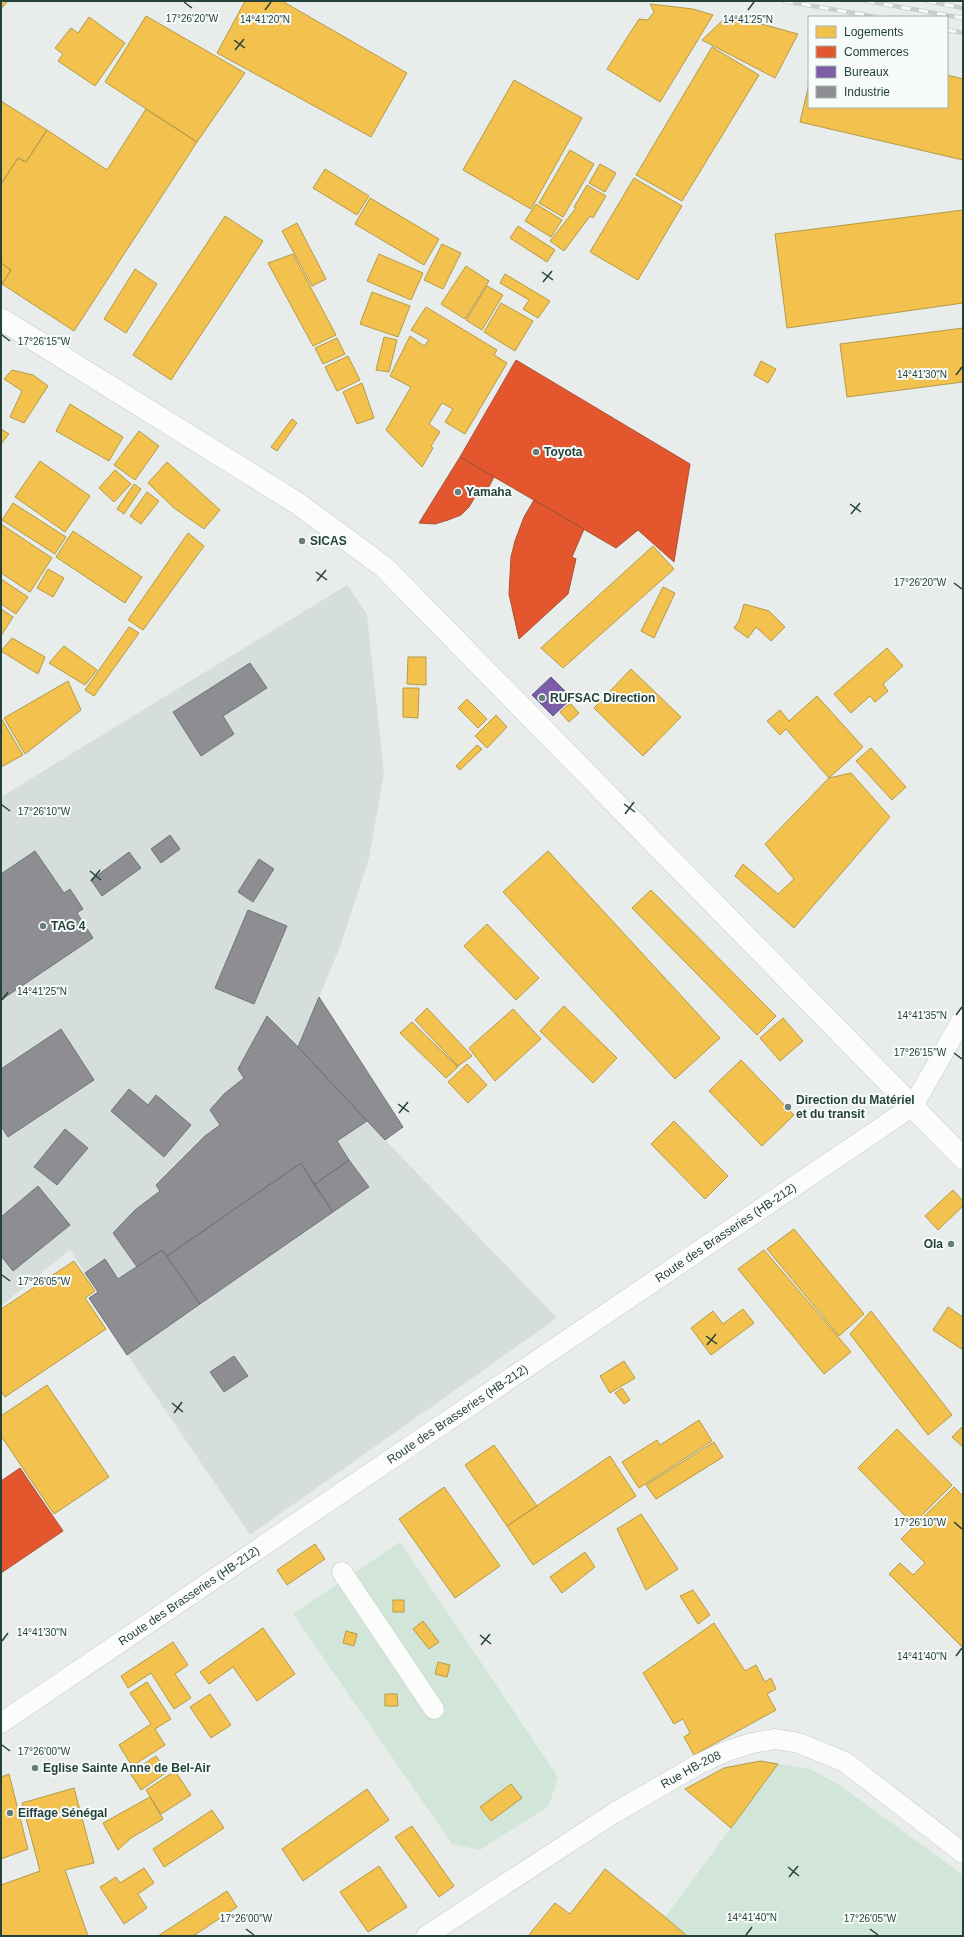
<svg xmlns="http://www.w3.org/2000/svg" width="964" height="1937" font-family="Arial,sans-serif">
  <rect width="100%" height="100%" fill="#e8edeb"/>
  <!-- built -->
  <path fill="#d6dedb" d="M 347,585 L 367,614 L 384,774 L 369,858 L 340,947 L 298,1047 L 385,1140 L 557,1318 L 250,1535 L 89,1298 L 98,1292 L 70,1250 L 1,1306 L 1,797 Z"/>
  <!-- green -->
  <path fill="#d1e6d8" d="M 400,1542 L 558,1777 L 549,1806 L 480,1850 L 452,1844 L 293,1614 Z
    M 778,1764 L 810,1769 L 841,1786 L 963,1875 L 963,1936 L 687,1936 L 665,1917 Z"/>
  <!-- homes -->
  <path fill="#f2c14e" stroke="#b49b48" d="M 1,1 L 8,1 L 1,9 Z
    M 245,1 L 282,1 L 407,73 L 371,137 L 217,53 Z
    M 650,4 L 693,9 L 713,15 L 660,102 L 607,69 L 639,19 L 648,20 L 654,12 Z
    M 146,16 L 245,73 L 197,142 L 105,82 Z
    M 89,17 L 125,43 L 95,86 L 58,61 L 63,54 L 55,48 L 71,28 L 78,33 Z
    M 740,18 L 798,34 L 775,78 L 702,40 L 722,21 Z
    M 712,47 L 759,75 L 682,201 L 636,175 Z
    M 947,75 L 963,79 L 963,160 L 800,122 L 809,84 L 809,107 L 947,107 Z
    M 514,80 L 582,118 L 531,209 L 463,170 Z
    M 1,101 L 47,130 L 26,162 L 18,158 L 1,184 Z
    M 146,109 L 197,142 L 74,331 L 2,284 L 11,270 L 1,263 L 1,184 L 18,158 L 26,162 L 47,130 L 107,170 Z
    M 570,150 L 594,164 L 563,217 L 539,203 Z
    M 600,164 L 616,173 L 605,192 L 589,183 Z
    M 325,169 L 369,196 L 357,215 L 313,188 Z
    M 634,178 L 682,206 L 638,280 L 590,252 Z
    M 587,185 L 606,196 L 593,218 L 590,216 L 564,251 L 550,241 L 576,208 L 574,207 Z
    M 370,198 L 439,239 L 424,265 L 355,224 Z
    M 536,204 L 562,220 L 551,237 L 525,221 Z
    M 963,210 L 963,303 L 787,328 L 775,234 Z
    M 225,216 L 263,241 L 171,380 L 133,355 Z
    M 297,223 L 326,279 L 312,286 L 282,231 Z
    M 518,226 L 555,250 L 547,262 L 510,238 Z
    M 442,244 L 461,253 L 443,289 L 424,280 Z
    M 293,254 L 336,335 L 313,346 L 268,263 Z
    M 379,254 L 423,273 L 411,300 L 367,281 Z
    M 1,263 L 11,270 L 2,284 L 1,283 Z
    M 466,266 L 489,281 L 465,319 L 441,304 Z
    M 135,269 L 157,284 L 126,333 L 104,319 Z
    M 505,274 L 550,301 L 538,318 L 523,309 L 529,300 L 500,283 Z
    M 487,286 L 503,295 L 482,330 L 466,320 Z
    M 372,292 L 410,306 L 398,337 L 360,324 Z
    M 501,303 L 533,321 L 515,351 L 484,332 Z
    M 426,307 L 497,350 L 494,355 L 507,363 L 465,434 L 445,422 L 453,409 L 442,403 L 429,424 L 440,432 L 431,446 L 433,448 L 422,467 L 386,430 L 411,387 L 390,376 L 410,336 L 424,346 L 429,340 L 411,330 Z
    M 963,328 L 963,382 L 847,397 L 840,344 Z
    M 384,337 L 397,340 L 389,372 L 376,370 Z
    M 337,338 L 345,354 L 323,364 L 315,348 Z
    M 348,356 L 360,380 L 337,391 L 325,367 Z
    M 761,361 L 776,369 L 768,383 L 754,375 Z
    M 12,370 L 33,375 L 48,386 L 24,423 L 10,417 L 22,391 L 4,379 Z
    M 362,383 L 374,418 L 357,424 L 343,392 Z
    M 70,404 L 123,437 L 109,461 L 56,431 Z
    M 292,419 L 297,423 L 277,451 L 271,447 Z
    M 1,429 L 9,434 L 1,444 Z
    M 139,431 L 159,446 L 135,480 L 114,465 Z
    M 40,461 L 90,496 L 65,532 L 15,497 Z
    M 167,462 L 220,510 L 204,529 L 174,508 L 148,483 Z
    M 115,470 L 131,484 L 114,502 L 99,488 Z
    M 134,484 L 141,489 L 124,514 L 117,509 Z
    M 147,492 L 159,501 L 141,524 L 130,516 Z
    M 13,503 L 66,537 L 55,554 L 2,520 Z
    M 1,524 L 52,558 L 30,592 L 1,573 Z
    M 73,531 L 142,577 L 125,603 L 56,557 Z
    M 188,533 L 204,546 L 143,630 L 128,620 Z
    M 653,546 L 674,569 L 563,668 L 541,648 Z
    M 48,569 L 64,578 L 53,597 L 37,588 Z
    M 1,579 L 28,597 L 16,614 L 1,604 Z
    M 663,587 L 675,593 L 654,638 L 641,631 Z
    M 744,604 L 769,611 L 785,627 L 771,641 L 756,627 L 748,638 L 734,628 L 739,621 Z
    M 1,609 L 13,617 L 1,636 Z
    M 129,627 L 139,633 L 94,696 L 85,690 Z
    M 12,638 L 45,657 L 38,674 L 1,651 Z
    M 64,646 L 97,670 L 85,685 L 49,663 Z
    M 887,648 L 903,666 L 883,684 L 888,691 L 875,702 L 870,696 L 851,713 L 834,694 Z
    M 408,657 L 426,657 L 426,685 L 407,684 Z
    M 631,669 L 681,717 L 643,756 L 594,708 Z
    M 68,681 L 81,710 L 25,754 L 4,718 Z
    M 403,688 L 419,688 L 418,718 L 403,717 Z
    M 817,696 L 863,747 L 829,778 L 786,729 L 780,735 L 767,721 L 780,710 L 789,721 Z
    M 467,699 L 487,719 L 478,728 L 458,708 Z
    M 570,703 L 579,713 L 569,722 L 560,712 Z
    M 496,715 L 507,727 L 487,748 L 475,736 Z
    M 1,718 L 23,755 L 1,767 Z
    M 477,745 L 482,749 L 460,770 L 456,766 Z
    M 871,748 L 906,787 L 892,800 L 856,761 Z
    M 851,773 L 890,817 L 794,928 L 735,876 L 743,864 L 778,894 L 794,879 L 765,844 L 829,778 Z
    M 548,851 L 720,1038 L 675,1079 L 503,892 Z
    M 651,890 L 776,1016 L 757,1035 L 632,908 Z
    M 487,924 L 539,978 L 516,1000 L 464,946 Z
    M 564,1006 L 617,1058 L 593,1083 L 540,1031 Z
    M 427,1008 L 472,1056 L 458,1066 L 415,1020 Z
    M 513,1009 L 541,1039 L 495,1081 L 469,1048 Z
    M 783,1018 L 803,1041 L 780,1061 L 760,1038 Z
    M 412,1022 L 458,1067 L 446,1078 L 400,1033 Z
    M 741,1060 L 794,1115 L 762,1146 L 709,1091 Z
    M 467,1064 L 487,1085 L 468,1103 L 448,1082 Z
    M 674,1121 L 728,1176 L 705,1199 L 651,1144 Z
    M 953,1190 L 963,1201 L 963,1206 L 938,1230 L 925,1216 Z
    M 794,1229 L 864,1314 L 839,1336 L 767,1249 Z
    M 764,1250 L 851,1352 L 824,1374 L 738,1269 Z
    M 74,1261 L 95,1291 L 85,1298 L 106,1329 L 5,1397 L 1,1391 L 1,1309 Z
    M 948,1307 L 963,1317 L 963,1350 L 933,1330 Z
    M 743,1309 L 754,1323 L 711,1355 L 691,1328 L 713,1311 L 723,1324 Z
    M 871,1311 L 952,1415 L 928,1435 L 850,1334 Z
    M 624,1361 L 635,1378 L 610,1393 L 600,1376 Z
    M 47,1385 L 109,1477 L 54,1514 L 1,1436 L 1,1416 Z
    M 622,1388 L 630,1400 L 624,1404 L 615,1393 Z
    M 699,1420 L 712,1441 L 639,1488 L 622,1462 L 657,1440 L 660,1445 Z
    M 963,1426 L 963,1447 L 952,1437 Z
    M 897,1429 L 952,1485 L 913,1524 L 858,1468 Z
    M 714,1442 L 723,1457 L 656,1499 L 646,1485 Z
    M 494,1445 L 537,1506 L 507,1526 L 465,1465 Z
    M 610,1456 L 636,1496 L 533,1565 L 507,1526 Z
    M 444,1487 L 500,1566 L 455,1598 L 399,1519 Z
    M 954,1487 L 963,1496 L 963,1648 L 889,1574 L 900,1563 L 913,1575 L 925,1563 L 901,1539 Z
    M 641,1514 L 678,1569 L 646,1590 L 617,1529 Z
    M 315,1544 L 325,1559 L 287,1585 L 277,1570 Z
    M 585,1552 L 595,1567 L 562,1593 L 550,1577 Z
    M 693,1590 L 710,1615 L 698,1624 L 680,1596 Z
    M 393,1600 L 404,1600 L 404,1612 L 393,1612 Z
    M 423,1621 L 439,1642 L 429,1649 L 413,1629 Z
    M 714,1623 L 745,1671 L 756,1665 L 765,1682 L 771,1678 L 776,1689 L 767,1694 L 776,1710 L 694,1755 L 684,1737 L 690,1733 L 683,1719 L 674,1724 L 643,1673 Z
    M 263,1628 L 295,1674 L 257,1701 L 233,1667 L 209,1684 L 200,1672 Z
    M 346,1631 L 357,1634 L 354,1646 L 343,1643 Z
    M 173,1642 L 188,1665 L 175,1674 L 191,1698 L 174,1709 L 151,1673 L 128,1688 L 121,1676 Z
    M 438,1662 L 450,1665 L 447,1677 L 435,1674 Z
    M 147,1682 L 171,1719 L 155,1729 L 165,1745 L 132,1766 L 119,1745 L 151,1724 L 130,1693 Z
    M 210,1694 L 231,1725 L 211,1738 L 190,1707 Z
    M 385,1694 L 397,1694 L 398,1706 L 385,1706 Z
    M 156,1756 L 167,1772 L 141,1790 L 130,1773 Z
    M 760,1761 L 778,1764 L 731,1828 L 685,1789 L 724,1768 Z
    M 175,1771 L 191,1795 L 161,1814 L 146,1790 Z
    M 9,1774 L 28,1849 L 1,1859 L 1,1777 Z
    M 511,1784 L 522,1798 L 491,1821 L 480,1807 Z
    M 74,1788 L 94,1863 L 65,1870 L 88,1936 L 1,1936 L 1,1885 L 40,1871 L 22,1803 Z
    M 367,1789 L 389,1820 L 303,1881 L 282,1849 Z
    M 150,1797 L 163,1819 L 131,1838 L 118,1850 L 103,1823 Z
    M 212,1810 L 224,1828 L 164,1867 L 153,1849 Z
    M 412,1826 L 454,1886 L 439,1897 L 395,1837 Z
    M 379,1866 L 407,1907 L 368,1932 L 340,1892 Z
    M 144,1868 L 154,1883 L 138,1894 L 147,1908 L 124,1924 L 100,1887 L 116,1877 L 120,1883 Z
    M 605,1869 L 665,1917 L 687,1936 L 528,1936 L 555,1903 L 570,1914 Z
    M 227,1891 L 237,1907 L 193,1936 L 158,1936 Z"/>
  <!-- shops -->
  <path fill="#e4572e" stroke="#aa5132" d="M 516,360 L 690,464 L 674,562 L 638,530 L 616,548 L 460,457 Z
    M 460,457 L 494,477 L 483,498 L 476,495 L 469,507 L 461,515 L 448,520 L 435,524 L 419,523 Z
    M 534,500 L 584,529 L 572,557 L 576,559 L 568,594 L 519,639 L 509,594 L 511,557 L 515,541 L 524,517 Z
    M 20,1468 L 63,1531 L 1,1573 L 1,1481 Z"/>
  <!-- offices -->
  <path fill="#7b5ea7" stroke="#615686" d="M 551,677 L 572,698 L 553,716 L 532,695 Z"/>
  <!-- industry -->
  <path fill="#8d8d92" stroke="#6e7678" d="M 250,663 L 267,688 L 223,716 L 234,734 L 201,756 L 173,712 Z
    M 170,835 L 180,849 L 161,863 L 151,849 Z
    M 35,851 L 64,893 L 70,889 L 83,909 L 77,913 L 93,938 L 1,1000 L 1,874 Z
    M 129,852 L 141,868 L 102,896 L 91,880 Z
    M 259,859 L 274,869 L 253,902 L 238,892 Z
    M 248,910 L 287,926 L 254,1004 L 215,988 Z
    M 319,997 L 403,1127 L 385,1140 L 298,1047 Z
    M 267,1016 L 298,1047 L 367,1121 L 337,1141 L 349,1160 L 314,1185 L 301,1163 L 167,1256 L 162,1250 L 137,1267 L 113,1233 L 135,1210 L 160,1191 L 156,1185 L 205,1136 L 220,1125 L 210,1110 L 224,1094 L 244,1078 L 238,1069 Z
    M 61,1029 L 94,1080 L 8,1137 L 1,1126 L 1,1069 Z
    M 129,1089 L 148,1105 L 156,1095 L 191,1125 L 164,1157 L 111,1111 Z
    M 65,1129 L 88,1148 L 57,1185 L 34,1167 Z
    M 349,1160 L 369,1187 L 333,1212 L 314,1185 Z
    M 301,1163 L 333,1212 L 200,1304 L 167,1256 Z
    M 38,1186 L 70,1225 L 13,1271 L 1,1256 L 1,1217 Z
    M 162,1250 L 200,1304 L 127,1355 L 89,1298 L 98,1292 L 85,1273 L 105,1259 L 118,1279 Z
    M 234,1356 L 248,1376 L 224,1392 L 210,1372 Z"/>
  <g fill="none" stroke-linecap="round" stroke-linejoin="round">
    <!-- street casing -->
    <g stroke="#c5cac8" stroke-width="21">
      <g id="street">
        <path d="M 342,1572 L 434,1709"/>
        <path id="s1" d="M 1,1723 L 913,1106 L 963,1018"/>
        <path id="s2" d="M 426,1936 L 614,1813 L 699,1764 L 727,1751 L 752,1743 L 775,1739 L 799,1743 L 845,1762 L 963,1853"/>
      </g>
    </g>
    <!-- secondary casing -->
    <g stroke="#c3cbc8" stroke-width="23">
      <path id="secondary" d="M 1,319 L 297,503 L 384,567 L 963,1158"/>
    </g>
    <!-- street -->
    <use href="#street" stroke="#fcfcfc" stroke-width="20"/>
    <!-- secondary -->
    <use href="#secondary" stroke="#fcfcfc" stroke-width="22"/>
    <!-- rail casing -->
    <g stroke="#c9cdcc" stroke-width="4.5">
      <path id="rail" d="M 784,1 L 877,17
        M 866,1 L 963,18
        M 927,1 L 963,8
        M 947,30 L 963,33"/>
    </g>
    <!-- rail -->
    <use href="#rail" stroke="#f7fbf9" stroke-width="3" stroke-dasharray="9" stroke-linecap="butt"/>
  </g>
  <!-- ticks -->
  <path fill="none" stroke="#24423a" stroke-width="1.5" d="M 184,2 L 192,8M 265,10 L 271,2M 748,10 L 754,2M 234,40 L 245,48M 235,50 L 244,39M 542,272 L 553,280M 543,282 L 552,271M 2,335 L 10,341M 956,375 L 962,367M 850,504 L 861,512M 851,514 L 860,503M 316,572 L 327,580M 317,581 L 326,570M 954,583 L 962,589M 624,804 L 635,812M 2,805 L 10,811M 625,814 L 634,802M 90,871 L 101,880M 91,881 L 100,870M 2,1000 L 8,992M 956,1015 L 962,1007M 954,1053 L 962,1059M 398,1104 L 409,1112M 399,1113 L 408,1102M 2,1275 L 10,1281M 706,1336 L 717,1344M 707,1345 L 716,1334M 172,1403 L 183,1412M 174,1413 L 182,1402M 954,1522 L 962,1529M 480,1635 L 491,1644M 2,1641 L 8,1633M 481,1645 L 490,1634M 956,1656 L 962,1648M 2,1745 L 10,1751M 788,1867 L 799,1876M 789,1877 L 798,1866M 246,1929 L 254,1935M 870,1929 L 878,1935M 746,1935 L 752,1927"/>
  <!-- markers -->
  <g fill="#697e78" stroke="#f7fbf9" stroke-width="1.5">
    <circle cx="536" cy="452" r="4"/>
    <circle cx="458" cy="492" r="4"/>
    <circle cx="302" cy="541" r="4"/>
    <circle cx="542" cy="698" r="4"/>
    <circle cx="43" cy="926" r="4"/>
    <circle cx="788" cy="1107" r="4"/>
    <circle cx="951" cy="1244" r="4"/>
    <circle cx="35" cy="1768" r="4"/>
    <circle cx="10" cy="1813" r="4"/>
  </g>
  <g text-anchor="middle" stroke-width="4" stroke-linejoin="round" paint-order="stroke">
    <!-- poi labels -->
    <g font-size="12" font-weight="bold" fill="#24423a" stroke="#f7fbf9" text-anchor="start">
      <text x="544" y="456">Toyota</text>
      <text x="466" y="496">Yamaha</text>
      <text x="310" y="545">SICAS</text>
      <text x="550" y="702">RUFSAC Direction</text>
      <text x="51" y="930">TAG 4</text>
      <text x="796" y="1104">Direction du Matériel<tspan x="796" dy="14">et du transit</tspan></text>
      <text x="943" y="1248" text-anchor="end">Ola</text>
      <text x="43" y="1772">Eglise Sainte Anne de Bel-Air</text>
      <text x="18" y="1817">Eiffage Sénégal</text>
    </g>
    <!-- street labels -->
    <g font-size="12" fill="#24423a" stroke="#f7fbf9">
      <text dy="4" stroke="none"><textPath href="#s1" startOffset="875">Route des Brasseries (HB-212)</textPath></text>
      <text dy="4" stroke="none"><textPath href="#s1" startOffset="551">Route des Brasseries (HB-212)</textPath></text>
      <text dy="4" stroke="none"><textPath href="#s1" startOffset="227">Route des Brasseries (HB-212)</textPath></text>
      <text dy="4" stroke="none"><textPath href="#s2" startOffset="313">Rue HB-208</textPath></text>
    </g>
  </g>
  <g font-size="10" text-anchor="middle" fill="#24423a" stroke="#f7fbf9" stroke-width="4" stroke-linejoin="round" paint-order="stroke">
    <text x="192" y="22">17°26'20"W</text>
    <text x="265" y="23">14°41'20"N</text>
    <text x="748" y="23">14°41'25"N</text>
    <text x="44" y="345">17°26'15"W</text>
    <text x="922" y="378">14°41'30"N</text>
    <text x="920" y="586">17°26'20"W</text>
    <text x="44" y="815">17°26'10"W</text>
    <text x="42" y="995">14°41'25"N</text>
    <text x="922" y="1019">14°41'35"N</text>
    <text x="920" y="1056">17°26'15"W</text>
    <text x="44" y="1285">17°26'05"W</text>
    <text x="920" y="1526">17°26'10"W</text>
    <text x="42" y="1636">14°41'30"N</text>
    <text x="922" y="1660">14°41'40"N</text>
    <text x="44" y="1755">17°26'00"W</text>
    <text x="752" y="1921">14°41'40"N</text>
    <text x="246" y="1922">17°26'00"W</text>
    <text x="870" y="1922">17°26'05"W</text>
  </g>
  <!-- border -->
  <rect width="964" height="1937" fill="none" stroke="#24423a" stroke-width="4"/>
  <!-- legend -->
  <rect x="808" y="16" width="140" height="92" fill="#f7fbf9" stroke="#a3b1ad"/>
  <rect x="816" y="26" width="20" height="12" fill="#f2c14e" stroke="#a3b1ad"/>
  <text x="844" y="36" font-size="12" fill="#24423a">Logements</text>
  <rect x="816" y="46" width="20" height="12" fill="#e4572e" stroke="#a3b1ad"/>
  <text x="844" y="56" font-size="12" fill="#24423a">Commerces</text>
  <rect x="816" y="66" width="20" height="12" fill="#7b5ea7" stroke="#a3b1ad"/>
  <text x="844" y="76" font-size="12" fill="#24423a">Bureaux</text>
  <rect x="816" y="86" width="20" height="12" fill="#8d8d92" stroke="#a3b1ad"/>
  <text x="844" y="96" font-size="12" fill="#24423a">Industrie</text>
</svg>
